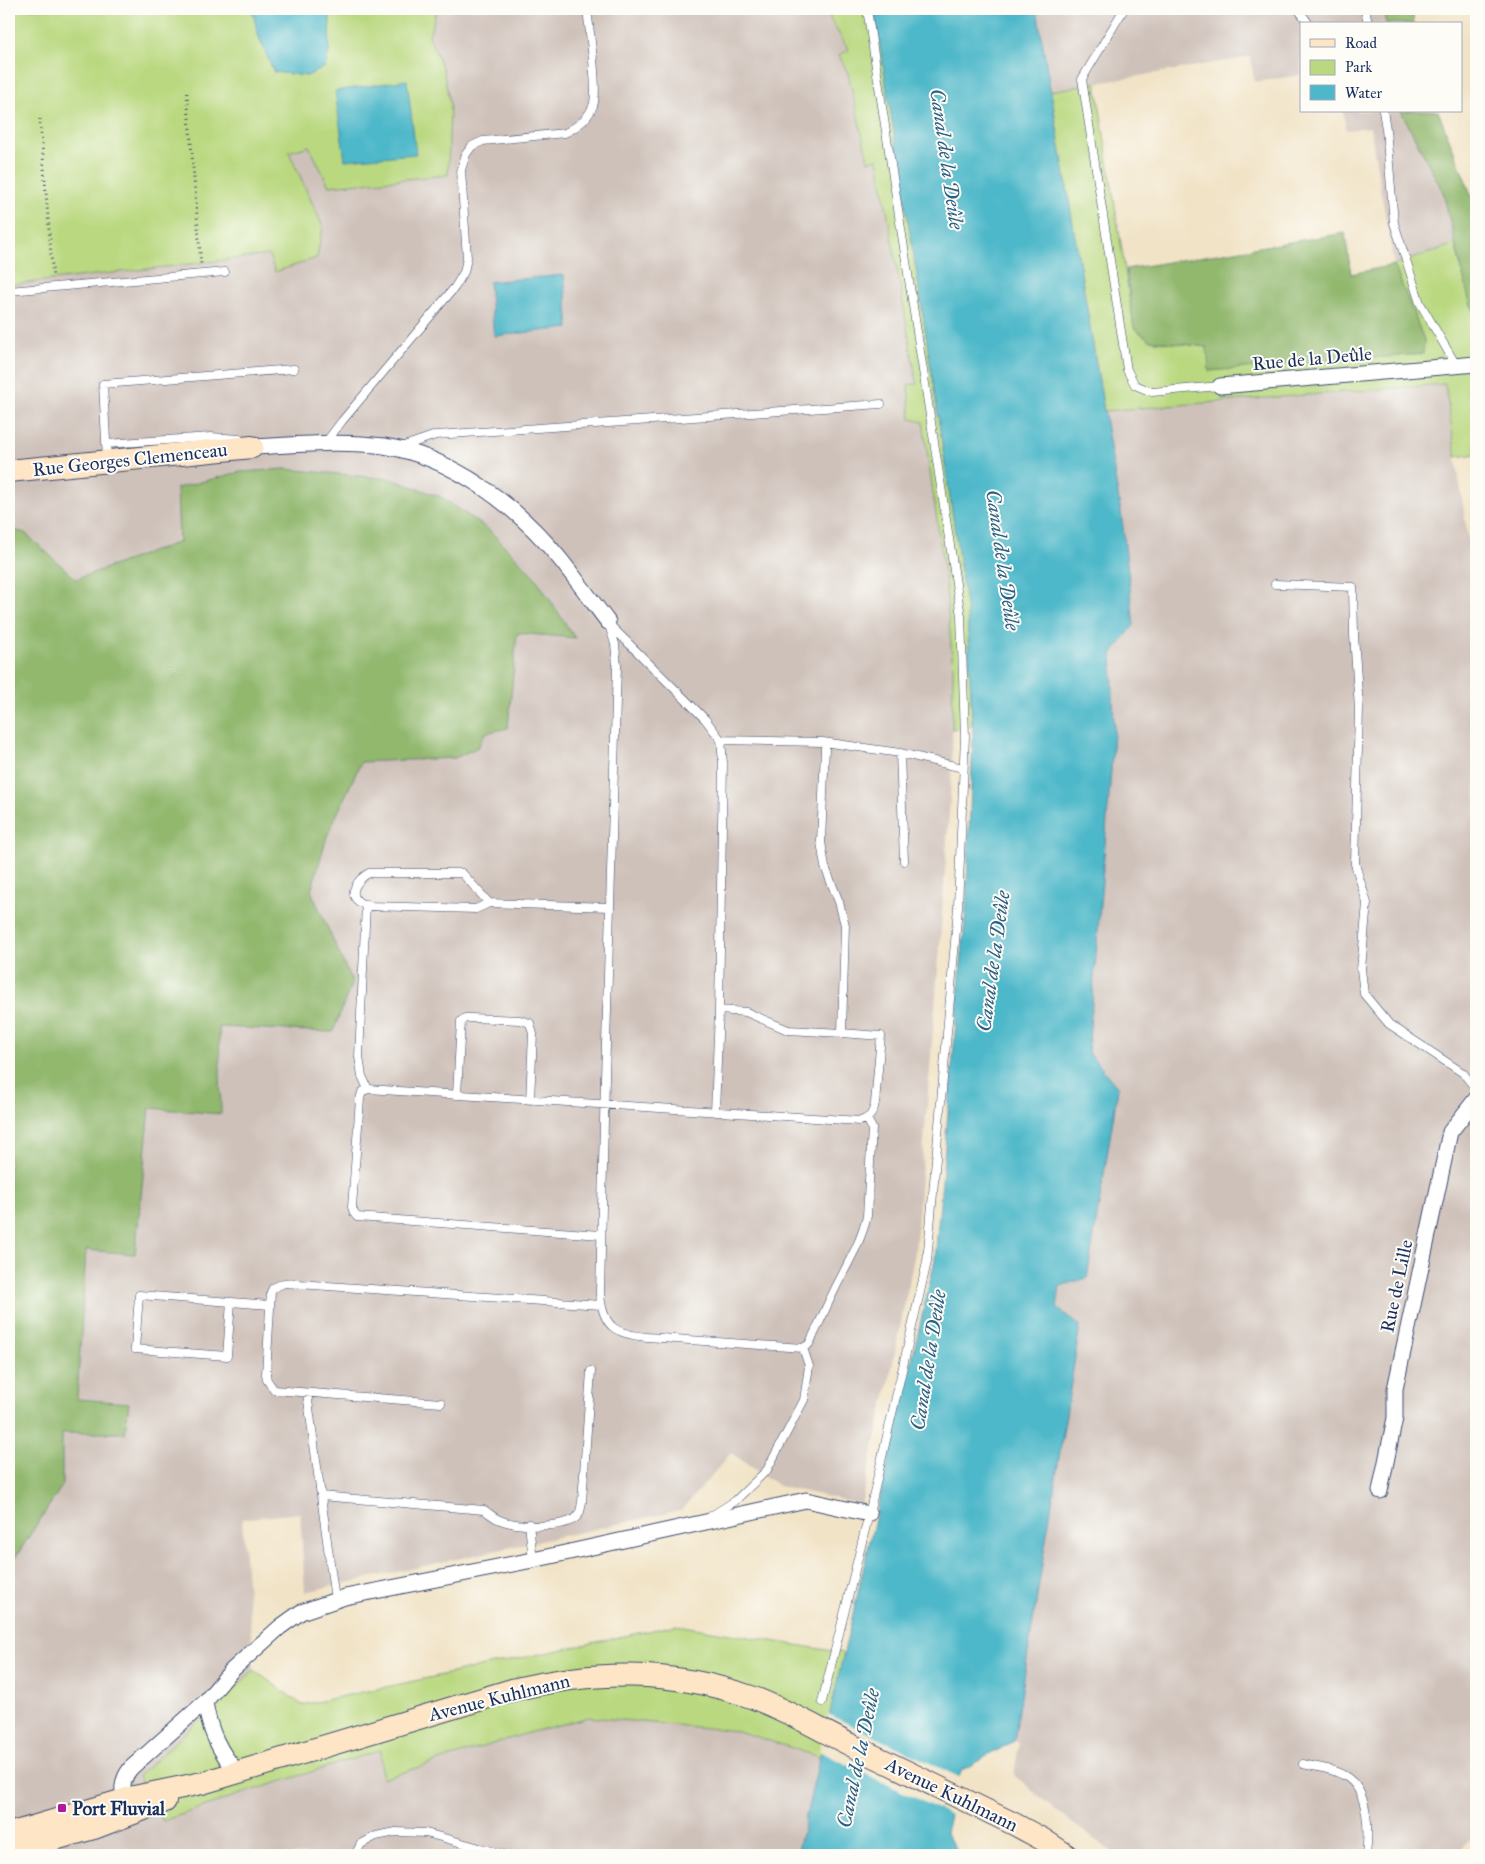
<svg xmlns="http://www.w3.org/2000/svg" width="1485" height="1864" font-family="'IM FELL Great Primer',serif">
  <rect width="100%" height="100%" fill="#fdfcf7"/>
  <filter id="ink" filterUnits="userSpaceOnUse"><feTurbulence type="fractalNoise" baseFrequency=".02" numOctaves="2"/><feDisplacementMap in="SourceGraphic" scale="10" xChannelSelector="R" yChannelSelector="G"/><feConvolveMatrix kernelMatrix="1 2 1 2 8 2 1 2 1" color-interpolation-filters="sRGB"/></filter>
  <filter id="wash" filterUnits="userSpaceOnUse"><feTurbulence type="fractalNoise" baseFrequency=".0096" numOctaves="4" result="noise"/><feDisplacementMap in="SourceGraphic" scale="20" xChannelSelector="R" yChannelSelector="G"/><feGaussianBlur stdDeviation="1.12" result="paint"/><feColorMatrix in="noise" values="0 0 0 0 0 0 0 0 0 0 0 0 0 0 0 0 0 1.4 0 .05"/><feComposite in="paint" operator="in"/></filter>
  <g filter="url(#wash)">
    <rect width="100%" height="100%" fill="#f1e3c6"/>
    <!-- industrial -->
    <path fill="#cec1b9" d="M 201,9 L 828,9 L 831,21 L 849,50 L 839,56 L 848,73 L 867,160 L 878,159 L 917,385 L 909,385 L 911,418 L 923,422 L 945,578 L 953,668 L 952,766 L 940,945 L 915,1252 L 890,1377 L 861,1504 L 779,1486 L 731,1453 L 682,1510 L 305,1592 L 300,1513 L 242,1519 L 254,1670 L 139,1776 L 163,1821 L 232,1797 L 381,1750 L 382,1779 L 521,1735 L 589,1717 L 738,1731 L 820,1757 L 797,1855 L 9,1855 L 9,1567 L 62,1486 L 62,1433 L 125,1433 L 77,1399 L 86,1250 L 135,1253 L 150,1108 L 221,1114 L 219,1027 L 352,982 L 311,892 L 327,836 L 361,762 L 455,758 L 485,733 L 508,728 L 517,633 L 574,638 L 441,497 L 391,479 L 286,469 L 240,472 L 177,488 L 179,542 L 76,579 L 25,533 L 9,529 L 9,285 L 269,255 Z
      M 1037,9 L 1383,9 L 1386,24 L 1301,24 L 1301,75 L 1255,82 L 1250,57 L 1051,91 Z
      M 1343,111 L 1401,111 L 1443,192 L 1455,244 L 1394,265 L 1370,127 L 1346,130 Z
      M 1445,384 L 1476,592 L 1476,1834 L 1455,1855 L 1116,1855 L 1064,1817 L 1014,1775 L 1019,1743 L 1014,1741 L 1080,1326 L 1057,1308 L 1060,1286 L 1087,1278 L 1118,1088 L 1088,1052 L 1114,734 L 1112,653 L 1134,625 L 1122,519 L 1104,411 Z"/>
    <!-- green -->
    <path fill="#b9d87f" stroke="#6a846e" d="M 9,9 L 252,9 L 259,37 L 274,72 L 307,76 L 325,67 L 329,50 L 330,9 L 437,9 L 429,36 L 443,69 L 450,105 L 448,175 L 329,186 L 309,146 L 289,152 L 323,227 L 317,258 L 275,272 L 269,255 L 9,285 Z
      M 828,9 L 874,9 L 920,294 L 967,612 L 972,726 L 952,729 L 953,668 L 945,578 L 923,422 L 911,419 L 908,385 L 917,384 L 878,159 L 868,161 L 848,73 L 839,55 L 849,50 L 831,21 Z
      M 1096,83 L 1134,328 L 1150,340 L 1207,347 L 1424,340 L 1394,265 L 1455,244 L 1470,303 L 1476,315 L 1476,454 L 1456,457 L 1445,384 L 1104,411 L 1051,91 Z
      M 676,1625 L 844,1653 L 820,1757 L 738,1731 L 589,1717 L 521,1735 L 382,1779 L 381,1750 L 232,1797 L 163,1821 L 138,1776 L 254,1670 L 302,1705 Z"/>
    <!-- forest -->
    <path fill="#92b86e" stroke="#567466" d="M 1383,9 L 1412,9 L 1414,24 L 1386,24 Z
      M 1401,111 L 1438,111 L 1476,207 L 1476,315 L 1470,303 L 1443,192 Z
      M 1345,233 L 1351,274 L 1394,265 L 1424,340 L 1423,354 L 1209,371 L 1207,347 L 1150,340 L 1134,328 L 1126,269 Z
      M 286,469 L 391,479 L 441,497 L 489,530 L 535,577 L 575,638 L 517,633 L 508,728 L 485,733 L 478,747 L 455,758 L 361,762 L 327,836 L 311,891 L 352,982 L 333,1032 L 219,1027 L 221,1114 L 150,1108 L 135,1254 L 86,1250 L 77,1399 L 129,1403 L 125,1433 L 62,1433 L 62,1486 L 9,1567 L 9,529 L 25,533 L 76,579 L 179,542 L 177,488 L 240,472 Z"/>
    <!-- water -->
    <path fill="#4db8c9" stroke="#347494" d="M 252,9 L 330,9 L 329,50 L 325,67 L 307,76 L 274,72 L 259,37 Z
      M 874,9 L 1037,9 L 1122,519 L 1134,625 L 1112,654 L 1114,734 L 1088,1052 L 1118,1088 L 1087,1278 L 1060,1286 L 1057,1308 L 1080,1326 L 1014,1741 L 962,1770 L 958,1779 L 946,1833 L 959,1855 L 797,1855 L 935,1260 L 966,908 L 973,736 L 967,612 L 920,294 Z
      M 407,80 L 416,154 L 345,160 L 335,91 Z
      M 564,275 L 569,328 L 494,336 L 489,282 Z"/>
    <!-- pier -->
    <path fill="#f1e3c6" d="M 828,1714 L 961,1778 L 952,1816 L 819,1751 Z"/>
  </g>
  <g filter="url(#ink)">
    <g fill="none" stroke-linecap="round" stroke-linejoin="round">
      <!-- lane casing -->
      <g stroke="#3b4a6e" stroke-width="9">
        <path id="lane" d="M 1124,9 L 1082,79 L 1127,370 L 1135,385 L 1152,392 L 1220,386
          M 1298,9 L 1309,24
          M 1365,9 L 1368,24
          M 1383,111 L 1386,129 L 1394,223 L 1420,303 L 1456,365
          M 9,291 L 225,272
          M 326,442 L 342,421 L 455,287 L 464,272 L 467,258 L 461,170 L 466,154 L 472,146 L 483,141 L 565,133 C 577,127 588,119 593,106 C 599,92 589,28 587,9
          M 106,444 L 211,437 L 239,439
          M 401,447 L 436,435 L 881,404
          M 107,459 L 103,384 L 294,369
          M 1275,584 L 1353,587 L 1354,635 L 1359,709 L 1355,864 L 1367,903 L 1361,969 L 1364,994 L 1389,1024 L 1463,1073 L 1476,1089
          M 608,622 L 615,644 L 617,666 L 605,1078 L 600,1294 C 603,1328 616,1334 647,1337 L 803,1348 L 809,1344 C 818,1327 825,1309 834,1291 C 846,1266 861,1243 867,1216 L 872,1128 L 867,1119
          M 609,624 L 705,719 L 721,740 L 723,763 L 719,1010 L 715,1112
          M 721,740 L 823,742 L 900,753 L 963,768
          M 900,753 L 904,861
          M 489,903 L 476,909 L 370,906 C 367,905 362,904 359,902 C 346,892 360,878 369,873 L 462,873 L 489,903 L 610,907
          M 366,904 L 359,1057 L 362,1076 L 368,1089
          M 719,1010 L 746,1012 L 788,1030 L 842,1033
          M 457,1095 L 461,1021 L 465,1018 L 470,1018 L 520,1020 L 530,1023 L 533,1034 L 530,1100
          M 601,1235 L 357,1217 L 354,1213 L 352,1207 L 360,1099 L 362,1092 L 368,1089 L 860,1121 C 870,1118 873,1114 875,1103 L 881,1036 L 842,1033 L 845,925 L 839,902 L 825,867 L 821,842 L 825,748
          M 139,1295 L 231,1302 L 227,1356 L 135,1349 Z
          M 231,1302 L 270,1305
          M 307,1393 L 321,1496 L 484,1510 C 489,1513 494,1518 500,1520 C 515,1527 570,1530 579,1514 C 581,1511 581,1506 582,1502 L 591,1371
          M 441,1403 L 274,1390 L 267,1380 L 266,1374 L 271,1292 L 273,1288 L 284,1283 L 601,1305
          M 321,1496 L 335,1600
          M 711,1516 L 735,1501 L 767,1470 L 804,1400 L 809,1366 L 803,1348
          M 529,1524 L 533,1560
          M 822,1702 L 869,1514 L 927,1262 L 958,907 L 965,736 L 961,616 L 867,9
          M 1303,1764 C 1317,1767 1335,1769 1348,1778 C 1369,1793 1369,1832 1366,1855
          M 480,1848 L 508,1855
          M 355,1855 L 361,1844 L 376,1836 L 396,1832 L 426,1833 L 480,1848 L 478,1855"/>
      </g>
      <!-- street casing -->
      <g stroke="#3b4a6e" stroke-width="17">
        <path id="street" d="M 1220,386 L 1476,364
          M 252,447 C 296,445 340,440 384,446 C 453,457 517,506 560,559 C 576,579 592,601 608,622
          M 1380,1491 L 1395,1418 L 1395,1389 L 1450,1132 L 1476,1099
          M 205,1702 C 209,1729 218,1752 238,1772
          M 126,1808 C 122,1792 120,1781 131,1768 L 205,1702 L 231,1671 L 280,1627 L 301,1612 L 345,1597 L 533,1560 L 806,1500 L 869,1514"/>
      </g>
      <!-- secondary casing -->
      <g stroke="#3b4a6e" stroke-width="24">
        <path id="secondary" d="M 9,471 L 252,447
          M 9,1834 L 134,1797 L 202,1783 L 512,1690 C 594,1670 670,1669 751,1697 C 787,1710 822,1731 857,1748 C 910,1773 962,1799 1014,1824 L 1042,1839 L 1066,1855
          M 9,1852 L 94,1828 L 165,1801"/>
      </g>
      <!-- path -->
      <path stroke="#3b4a6e" stroke-width="3" stroke-dasharray="1 4" stroke-linecap="butt" d="M 187,93 L 201,264
        M 40,119 L 53,278"/>
      <!-- lane -->
      <use href="#lane" stroke="#fff" stroke-width="8"/>
      <!-- street -->
      <use href="#street" stroke="#fff" stroke-width="15"/>
      <!-- secondary -->
      <use href="#secondary" stroke="#fde5c5" stroke-width="22"/>
    </g>
  </g>
  <!-- markers -->
  <rect fill="#b5179e" stroke="#fdfcf7" stroke-width="2" x="57" y="1803" width="10" height="10" rx="2.5"/>
  <g text-anchor="middle" stroke-width="4" stroke-linejoin="round" paint-order="stroke">
    <!-- street labels -->
    <g font-size="19" fill="#1b2f5e" stroke="#fdfcf7">
      <text transform="translate(1312 358) rotate(-5)" y="7">Rue de la Deûle</text>
      <text transform="translate(130 459) rotate(-6)" y="7">Rue Georges Clemenceau</text>
      <text transform="translate(1396 1286) rotate(-78)" y="7">Rue de Lille</text>
      <text transform="translate(499 1697) rotate(-14)" y="7">Avenue Kuhlmann</text>
      <text transform="translate(952 1794) rotate(26)" y="7">Avenue Kuhlmann</text>
    </g>
    <!-- poi labels -->
    <g font-size="19" font-weight="bold" fill="#1b2f5e" stroke="#fdfcf7" text-anchor="start">
      <text x="72" y="1815">Port Fluvial</text>
    </g>
    <!-- water labels -->
    <g font-size="20" font-style="italic" fill="#2c5f83" stroke="#fdfcf7">
      <text transform="translate(947 159) rotate(82)" y="7">Canal de la Deûle</text>
      <text transform="translate(1003 560) rotate(82)" y="7">Canal de la Deûle</text>
      <text transform="translate(993 961) rotate(-82)" y="7">Canal de la Deûle</text>
      <text transform="translate(928 1360) rotate(-81)" y="7">Canal de la Deûle</text>
      <text transform="translate(858 1758) rotate(-78)" y="7">Canal de la Deûle</text>
    </g>
  </g>
  <!-- margin -->
  <rect width="1485" height="1864" fill="none" stroke="#fdfcf7" stroke-width="30"/>
  <!-- legend -->
  <rect x="1300" y="22" width="162" height="90" fill="#fdfcf7" stroke="#a3aaba"/>
  <rect x="1310" y="39" width="25" height="8" fill="#fde5c5" stroke="#a3aaba"/>
  <text x="1345" y="48" font-size="15" fill="#1b2f5e">Road</text>
  <rect x="1310" y="60" width="25" height="15" fill="#b9d87f" stroke="#a3aaba"/>
  <text x="1345" y="72" font-size="15" fill="#1b2f5e">Park</text>
  <rect x="1310" y="85" width="25" height="15" fill="#4db8c9" stroke="#a3aaba"/>
  <text x="1345" y="98" font-size="15" fill="#1b2f5e">Water</text>
</svg>
